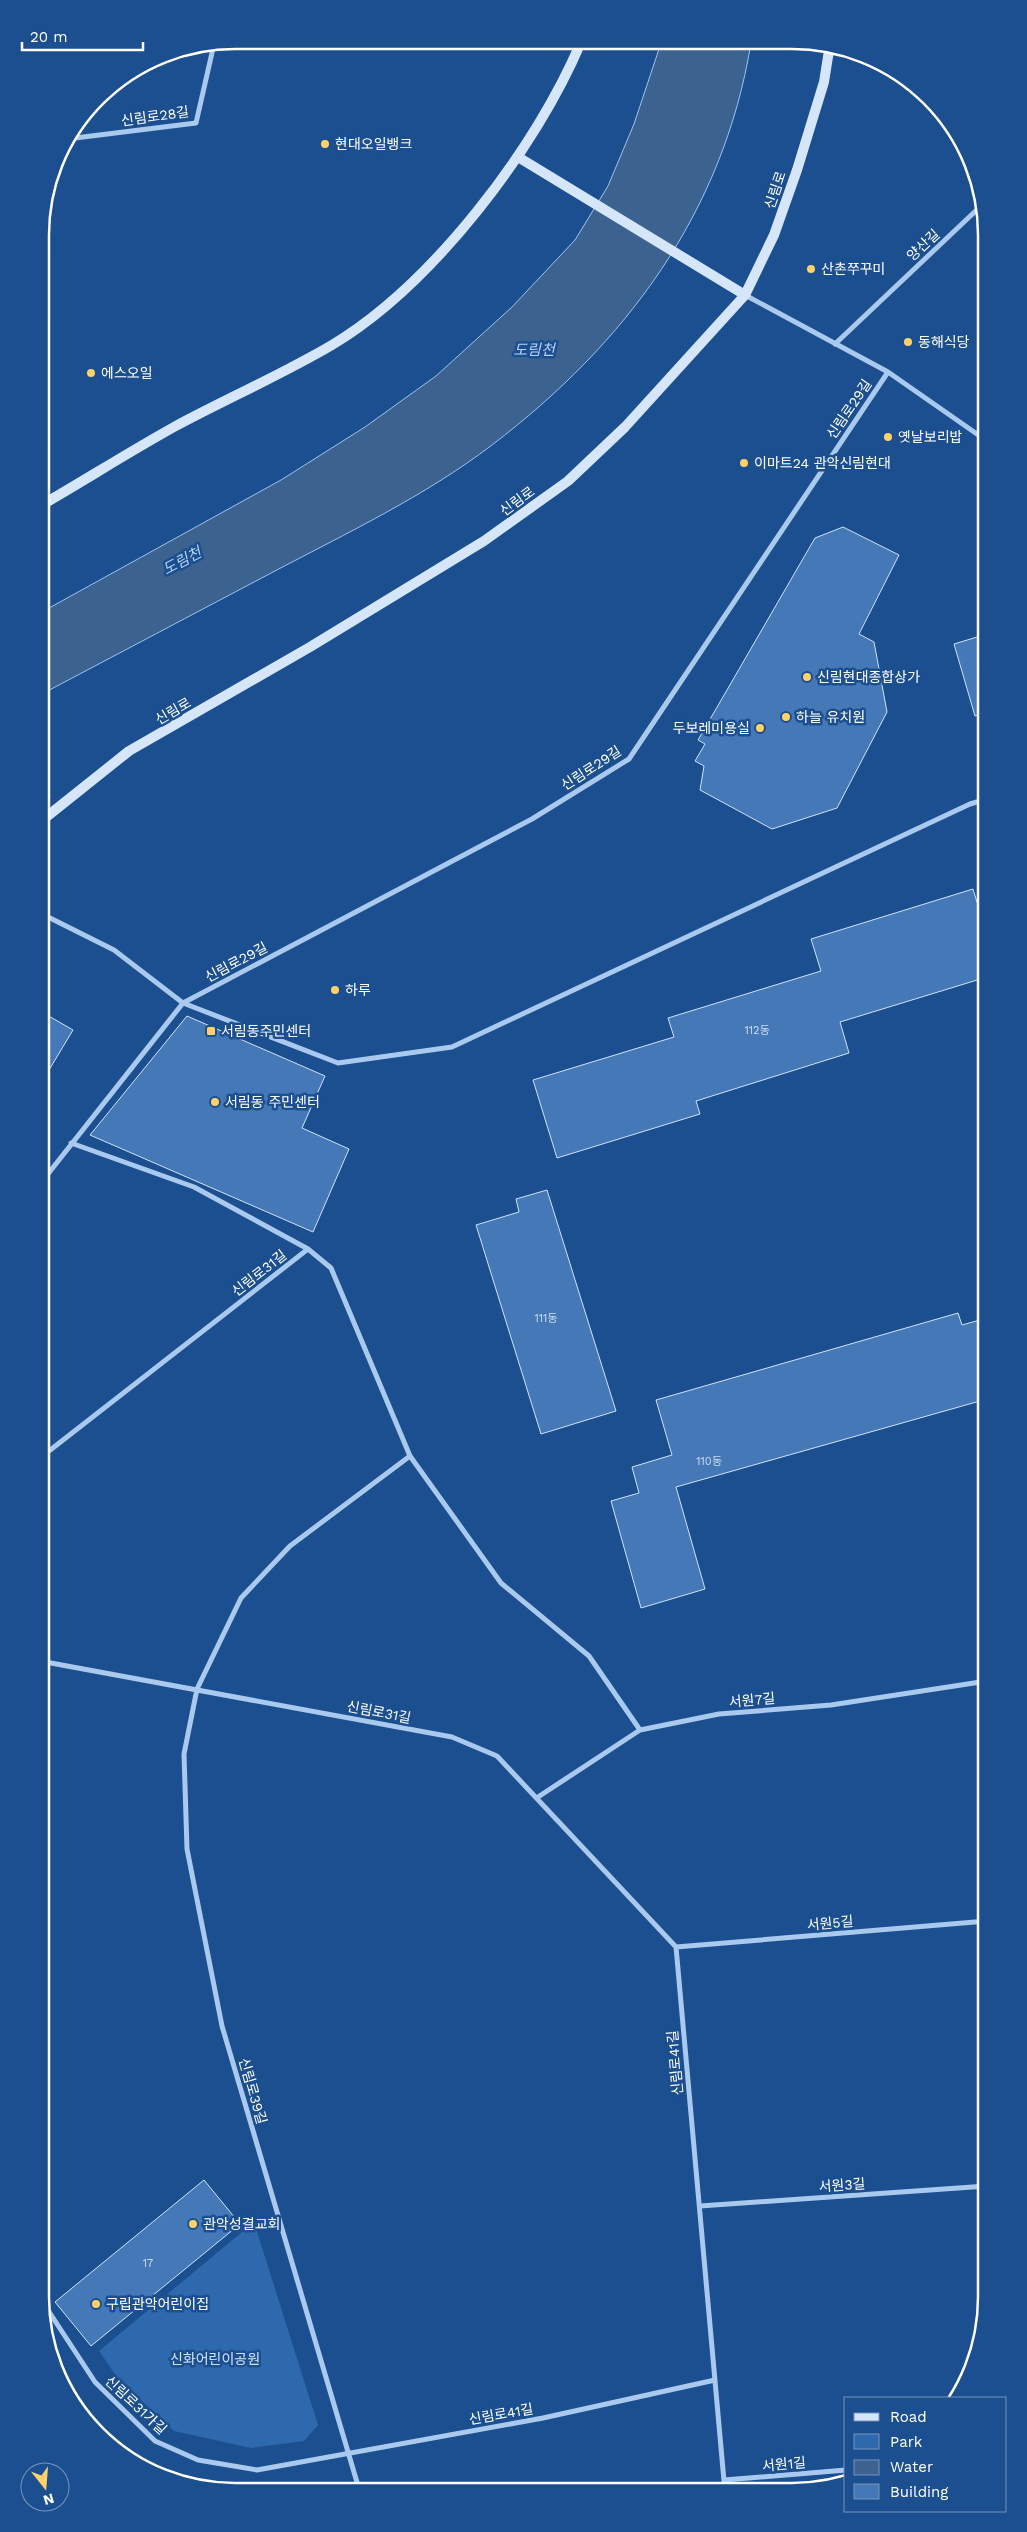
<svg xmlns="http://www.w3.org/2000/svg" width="1027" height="2532" font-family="'Work Sans','Noto Sans KR',sans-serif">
  <rect width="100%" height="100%" fill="#1b4f8f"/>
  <!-- green -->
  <path fill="#2e69ad" d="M 254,2222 L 318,2425 L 304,2441 L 251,2448 L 174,2431 L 119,2380 L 99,2351 Z"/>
  <!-- water -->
  <path fill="#3c6290" stroke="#9cc4f0" d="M 661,43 L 751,43 C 723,213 626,343 492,445 C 425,496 347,533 273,572 C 195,613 118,654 40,695 L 40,613 L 281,480 L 365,427 L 436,376 L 512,307 L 575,240 L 608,186 L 634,124 Z"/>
  <!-- building -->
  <path fill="#4478b7" stroke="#cfe3fa" d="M 843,527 L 899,555 L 859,634 L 874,642 L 887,712 L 837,808 L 772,829 L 700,790 L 704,766 L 695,761 L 705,744 L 698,740 L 815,538 Z
    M 987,634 L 987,712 L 975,716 L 954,644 Z
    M 973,889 L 987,935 L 987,977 L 840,1022 L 849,1053 L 696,1101 L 700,1114 L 557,1158 L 533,1080 L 674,1037 L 668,1018 L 821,971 L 811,939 Z
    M 40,1011 L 73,1030 L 40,1085 Z
    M 187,1016 L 325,1076 L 302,1128 L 349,1149 L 313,1232 L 90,1135 Z
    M 547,1190 L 616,1411 L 541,1434 L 476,1225 L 519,1212 L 516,1199 Z
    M 958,1313 L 962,1325 L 987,1318 L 987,1399 L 676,1487 L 705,1589 L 641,1608 L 611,1501 L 639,1493 L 632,1467 L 672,1455 L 656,1400 Z
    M 204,2180 L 240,2224 L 91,2346 L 55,2302 Z"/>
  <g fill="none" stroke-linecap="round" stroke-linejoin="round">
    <!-- street -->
    <path stroke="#a9c9ee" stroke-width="5" d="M 67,139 L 196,123 L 214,44
      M 745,295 L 888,372 L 987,441
      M 835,344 L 983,204
      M 40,913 L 114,950 L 183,1003 L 338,1063 L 452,1047 L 970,804 L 987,799
      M 71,1143 L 194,1187 L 308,1249 L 331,1268 L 410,1456 L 501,1583 L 589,1656 L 640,1730
      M 40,1184 L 183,1003 L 532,819 L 629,759 L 888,372
      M 40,1458 L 308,1249
      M 40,1661 L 452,1737 L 497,1756 L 676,1947 L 725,2492
      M 538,1797 L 640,1730 L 719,1714 L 831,1705 L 987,1681
      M 676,1947 L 987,1921
      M 700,2206 L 987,2186
      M 40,2298 L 95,2382 L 155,2441 L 198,2460 L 257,2470 L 543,2418 L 715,2380
      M 724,2480 L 846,2470
      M 359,2489 L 222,2026 L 187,1849 L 184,1754 L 197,1689 L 241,1598 L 290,1546 L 410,1456"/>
    <!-- secondary -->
    <path stroke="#d6e6fa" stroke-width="10" d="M 40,822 L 129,751 L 310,647 L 484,541 L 568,481 L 625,427 L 745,295 L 774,235 L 797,170 L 824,82 L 830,44"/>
    <!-- secondary-bridge -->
    <path stroke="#d6e6fa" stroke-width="10" d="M 518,157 L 745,295
      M 40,506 C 85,480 129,452 174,427 C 226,399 281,375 332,345 C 432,285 536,149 581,42"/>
  </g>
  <!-- markers -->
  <g fill="#ffd166" stroke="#1b4f8f" stroke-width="2">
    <circle cx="325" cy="144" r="5"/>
    <circle cx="811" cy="269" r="5"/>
    <circle cx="908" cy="342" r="5"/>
    <circle cx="91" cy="373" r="5"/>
    <circle cx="888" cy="437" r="5"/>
    <circle cx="744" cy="463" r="5"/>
    <circle cx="807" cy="677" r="5"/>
    <circle cx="786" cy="717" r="5"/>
    <circle cx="760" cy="728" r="5"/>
    <circle cx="335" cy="990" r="5"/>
    <rect x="206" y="1026" width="10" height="10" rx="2.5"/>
    <circle cx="215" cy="1102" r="5"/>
    <circle cx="193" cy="2224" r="5"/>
    <circle cx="96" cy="2304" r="5"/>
  </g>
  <g text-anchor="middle" stroke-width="5" stroke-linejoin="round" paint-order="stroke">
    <!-- number labels -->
    <g font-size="11" fill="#d0dded">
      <text x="757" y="1034">112동</text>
      <text x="546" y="1322">111동</text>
      <text x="709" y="1465">110동</text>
      <text x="148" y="2267">17</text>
    </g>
    <!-- street labels -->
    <g font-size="14" fill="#fff" stroke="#1b4f8f">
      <text transform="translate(155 116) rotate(-8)" y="5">신림로28길</text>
      <text transform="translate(775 190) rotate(-71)" y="5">신림로</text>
      <text transform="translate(923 245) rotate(-43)" y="5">양산길</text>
      <text transform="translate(849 409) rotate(-56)" y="5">신림로29길</text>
      <text transform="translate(517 501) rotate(-36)" y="5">신림로</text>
      <text transform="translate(173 711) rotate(-30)" y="5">신림로</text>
      <text transform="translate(591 768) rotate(-33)" y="5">신림로29길</text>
      <text transform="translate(236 962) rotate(-28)" y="5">신림로29길</text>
      <text transform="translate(259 1273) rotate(-38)" y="5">신림로31길</text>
      <text transform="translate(752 1700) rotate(-5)" y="5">서원7길</text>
      <text transform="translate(379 1712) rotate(11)" y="5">신림로31길</text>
      <text transform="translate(830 1923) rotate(-5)" y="5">서원5길</text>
      <text transform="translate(675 2063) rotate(-95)" y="5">신림로41길</text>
      <text transform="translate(253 2091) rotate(74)" y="5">신림로39길</text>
      <text transform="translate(842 2185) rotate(-4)" y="5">서원3길</text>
      <text transform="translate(136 2405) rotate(43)" y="5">신림로31가길</text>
      <text transform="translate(501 2414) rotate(-10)" y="5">신림로41길</text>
      <text transform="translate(784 2464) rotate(-5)" y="5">서원1길</text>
    </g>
    <!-- poi labels -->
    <g font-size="14" fill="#fff" stroke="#1b4f8f" text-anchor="start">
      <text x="335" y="149">현대오일뱅크</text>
      <text x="821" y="274">산촌쭈꾸미</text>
      <text x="918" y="347">동해식당</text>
      <text x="101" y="378">에스오일</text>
      <text x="898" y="442">옛날보리밥</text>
      <text x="754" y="468">이마트24 관악신림현대</text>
      <text x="817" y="682">신림현대종합상가</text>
      <text x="796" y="722">하늘 유치원</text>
      <text x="750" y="733" text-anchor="end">두보레미용실</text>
      <text x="345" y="995">하루</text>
      <text x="221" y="1036">서림동주민센터</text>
      <text x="225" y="1107">서림동 주민센터</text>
      <text x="203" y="2229">관악성결교회</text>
      <text x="106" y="2309">구립관악어린이집</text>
    </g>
    <!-- park labels -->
    <g font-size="14" fill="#cfe3fa" stroke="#1b4f8f">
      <text x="215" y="2364">신화어린이공원</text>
    </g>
    <!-- water labels -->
    <g font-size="15" font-style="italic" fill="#b5d3f5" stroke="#1b4f8f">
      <text x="534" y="355">도림천</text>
      <text transform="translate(182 561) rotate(-28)" y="5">도림천</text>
    </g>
  </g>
  <!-- crop -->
  <path d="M0 0H1027V2532H0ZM235 49H792A186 186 0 0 1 978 235V2297A186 186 0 0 1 792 2483H235A186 186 0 0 1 49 2297V235A186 186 0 0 1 235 49Z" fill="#1b4f8f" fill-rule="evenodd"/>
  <path fill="none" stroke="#fff" stroke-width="2.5" d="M235 49H792A186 186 0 0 1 978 235V2297A186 186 0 0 1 792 2483H235A186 186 0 0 1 49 2297V235A186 186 0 0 1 235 49Z"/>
  <!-- legend -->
  <rect x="844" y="2397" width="162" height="115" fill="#1b4f8f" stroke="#7695bc"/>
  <rect x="854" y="2413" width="25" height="8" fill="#d6e6fa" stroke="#7695bc"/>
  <text x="890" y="2422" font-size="15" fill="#ffffff">Road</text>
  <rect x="854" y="2434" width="25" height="15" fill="#2e69ad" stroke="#7695bc"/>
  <text x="890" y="2447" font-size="15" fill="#ffffff">Park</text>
  <rect x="854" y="2460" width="25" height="15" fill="#3c6290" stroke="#7695bc"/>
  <text x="890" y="2472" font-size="15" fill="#ffffff">Water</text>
  <rect x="854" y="2484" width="25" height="15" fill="#4478b7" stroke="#7695bc"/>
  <text x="890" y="2497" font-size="15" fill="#ffffff">Building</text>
  <!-- north arrow -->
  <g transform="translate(45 2487) rotate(163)"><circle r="24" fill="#1b4f8f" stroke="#7695bc"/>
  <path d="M0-4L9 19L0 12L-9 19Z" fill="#ffd166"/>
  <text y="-8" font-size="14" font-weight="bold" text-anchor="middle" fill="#ffffff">N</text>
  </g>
  <!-- scale -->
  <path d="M22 42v8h121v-8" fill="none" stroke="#ffffff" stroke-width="2.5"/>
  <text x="30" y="42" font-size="15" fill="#ffffff" stroke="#1b4f8f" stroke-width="4" paint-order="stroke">20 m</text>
</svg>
